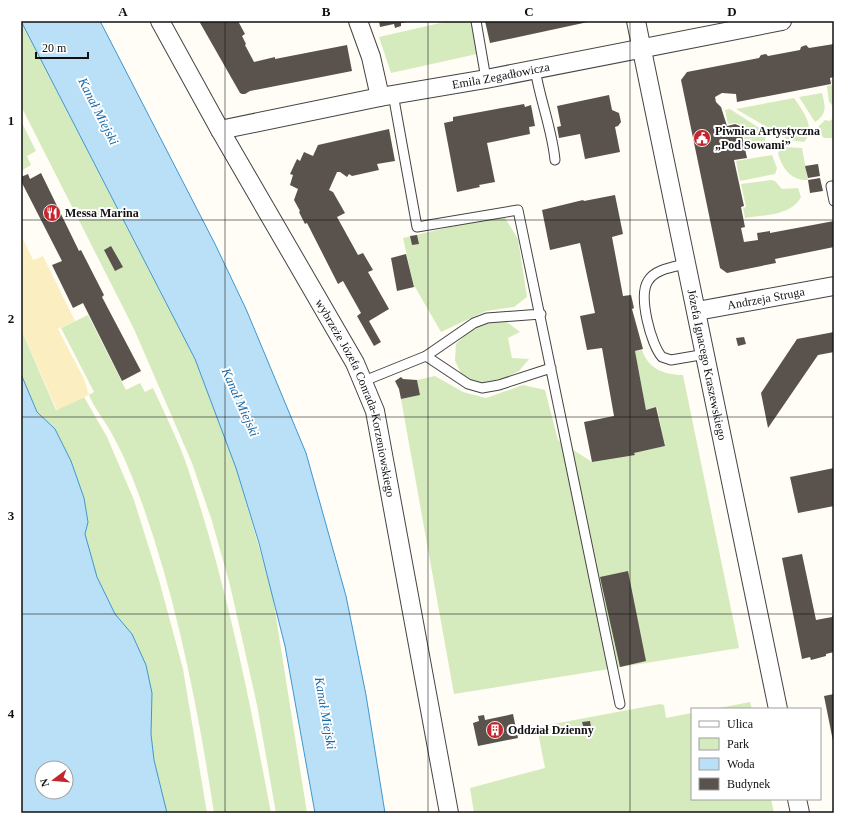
<svg xmlns="http://www.w3.org/2000/svg" width="855" height="834" font-family="'Times New Roman',serif">
  <rect width="100%" height="100%" fill="#fffdf5"/>
  <!-- green -->
  <path fill="#d5ebbd" d="M 21,21 L 195,359 L 236,468 L 272,592 L 307,813 L 276,813 L 257,705 L 230,585 L 211,518 L 192,463 L 134,329 L 21,106 Z
    M 449,21 L 471,21 L 477,54 L 391,73 L 379,37 Z
    M 834,79 L 834,103 L 832,105 L 829,102 L 827,86 L 832,85 L 831,80 Z
    M 822,93 C 825,105 828,114 815,122 L 799,97 Z
    M 794,98 C 802,110 817,128 804,142 L 789,140 L 736,109 Z
    M 730,109 L 764,131 L 766,135 L 764,145 L 746,149 L 742,125 L 735,123 L 728,124 L 725,110 Z
    M 834,118 L 834,138 L 824,138 L 817,131 L 818,127 L 825,120 L 829,121 Z
    M 21,121 L 36,151 L 27,156 L 31,165 L 21,171 Z
    M 782,147 L 802,148 L 808,180 C 791,181 782,168 778,153 Z
    M 772,155 L 777,168 L 775,174 L 740,181 L 736,161 Z
    M 771,180 L 775,181 L 782,189 L 798,188 L 801,197 C 791,216 763,215 745,218 L 743,208 L 746,207 L 741,184 Z
    M 493,217 L 505,218 L 518,239 L 527,297 L 514,307 L 486,311 L 441,332 L 415,287 L 414,287 L 403,238 Z
    M 88,315 L 126,390 L 140,383 L 145,392 L 153,388 C 165,415 179,441 188,469 C 226,581 249,697 271,813 L 214,813 C 198,709 178,605 143,506 C 135,484 125,457 113,436 C 106,422 95,410 89,395 L 94,392 L 61,328 Z
    M 491,322 L 507,322 L 520,332 L 508,338 L 512,358 L 529,359 L 519,371 L 503,379 L 485,384 L 473,382 L 461,373 L 455,361 L 456,344 L 471,330 Z
    M 21,329 L 56,410 L 84,397 L 107,437 L 134,500 L 159,580 L 183,669 L 207,813 L 167,813 L 154,760 L 151,734 L 132,634 L 115,614 L 97,577 L 85,534 L 88,522 L 84,498 L 71,461 L 55,429 L 37,412 L 21,374 Z
    M 642,350 C 648,369 665,375 683,375 L 739,648 L 454,694 L 401,399 L 420,395 L 417,380 L 435,376 L 463,392 L 486,398 L 523,385 L 545,390 L 558,440 L 592,462 L 665,446 L 657,407 L 646,410 L 635,351 Z
    M 750,702 L 752,709 L 714,709 Z
    M 660,704 L 664,705 L 666,718 L 692,713 L 692,799 L 771,799 L 774,813 L 474,813 L 470,788 L 545,768 L 537,727 Z"/>
  <!-- sand -->
  <path fill="#fbeec1" d="M 21,235 L 33,260 L 43,256 L 75,321 L 58,329 L 84,379 L 89,395 L 57,410 L 21,329 Z"/>
  <!-- water -->
  <path fill="#b9e0f7" stroke="#3f96cf" fill-rule="evenodd" d="M 21,21 L 100,21 L 215,244 L 246,309 L 306,453 L 346,596 L 366,695 L 385,813 L 315,813 L 285,646 L 259,543 L 236,468 L 195,359 Z
    M 21,374 L 37,412 L 55,429 L 71,461 L 84,498 L 88,522 L 85,534 L 97,577 L 115,614 L 132,634 L 146,665 L 152,693 L 151,734 L 154,760 L 167,813 L 21,813 ZM 42,768 L 66,768 L 66,792 L 42,792 Z"/>
  <!-- building -->
  <path fill="#5a524d" d="M 199,21 L 238,21 L 245,34 L 242,36 L 246,44 L 245,45 L 254,62 L 275,57 L 275,59 L 347,45 L 352,71 L 250,91 L 245,94 L 242,94 L 240,93 Z
    M 379,21 L 407,21 L 407,22 L 401,23 L 401,26 L 395,28 L 394,24 L 380,27 Z
    M 485,21 L 588,21 L 588,22 L 490,43 Z
    M 834,44 L 834,77 L 830,78 L 831,84 L 737,102 L 736,94 L 722,93 L 715,97 L 716,102 L 721,107 L 727,126 L 735,124 L 740,126 L 747,158 L 734,160 L 744,206 L 741,207 L 745,227 L 741,228 L 744,242 L 758,240 L 757,233 L 770,231 L 770,233 L 834,221 L 834,247 L 775,259 L 776,263 L 727,273 L 720,268 L 681,80 L 687,72 L 759,58 L 761,55 L 766,54 L 768,56 L 800,50 L 801,47 L 806,45 L 809,48 Z
    M 609,95 L 612,110 L 619,113 L 621,122 L 618,126 L 615,127 L 620,152 L 585,159 L 580,134 L 559,138 L 557,127 L 561,126 L 557,106 Z
    M 524,104 L 525,107 L 531,105 L 535,126 L 529,127 L 530,134 L 487,143 L 495,182 L 479,185 L 480,187 L 457,192 L 444,123 L 453,121 L 453,117 Z
    M 389,129 L 395,161 L 377,164 L 379,170 L 352,176 L 349,174 L 347,177 L 340,172 L 337,172 L 329,190 L 333,192 L 345,213 L 337,217 L 358,255 L 363,253 L 373,270 L 368,272 L 389,309 L 369,321 L 381,342 L 374,346 L 357,316 L 361,313 L 343,281 L 338,284 L 307,223 L 305,224 L 299,212 L 300,211 L 294,200 L 298,189 L 290,185 L 293,175 L 290,174 L 297,159 L 300,161 L 304,152 L 313,156 L 318,145 Z
    M 818,164 L 820,176 L 808,178 L 805,166 Z
    M 41,173 L 79,251 L 81,250 L 104,295 L 102,297 L 141,371 L 122,381 L 83,303 L 73,308 L 52,265 L 62,261 L 21,181 L 21,177 L 28,174 L 30,179 Z
    M 820,178 L 823,191 L 810,193 L 808,180 Z
    M 615,195 L 623,234 L 612,237 L 623,296 L 631,295 L 634,308 L 632,309 L 643,349 L 635,351 L 646,410 L 656,407 L 665,446 L 634,453 L 635,455 L 592,462 L 584,422 L 614,416 L 602,348 L 587,350 L 580,316 L 595,313 L 580,243 L 550,250 L 542,210 L 583,200 L 584,201 Z
    M 417,235 L 419,244 L 412,245 L 410,236 Z
    M 111,246 L 123,267 L 115,271 L 104,250 Z
    M 406,254 L 414,287 L 397,291 L 391,258 Z
    M 834,332 L 834,352 L 818,355 L 768,428 L 761,393 L 797,339 Z
    M 744,337 L 746,344 L 738,346 L 736,338 Z
    M 401,377 L 403,379 L 417,380 L 420,395 L 401,399 L 399,389 L 395,381 Z
    M 834,468 L 834,506 L 798,513 L 790,477 Z
    M 802,554 L 816,620 L 832,617 L 834,613 L 834,652 L 826,654 L 826,656 L 811,660 L 810,657 L 802,659 L 782,558 Z
    M 628,571 L 646,661 L 620,667 L 600,577 Z
    M 834,694 L 834,741 L 833,741 L 824,696 Z
    M 513,714 L 518,738 L 478,746 L 473,723 L 479,721 L 478,716 L 484,715 L 485,720 Z
    M 590,721 L 591,727 L 584,729 L 582,722 Z"/>
  <g fill="none" stroke-linecap="round" stroke-linejoin="round">
    <!-- lane casing -->
    <g stroke="#444" stroke-width="11">
      <path id="lane" d="M 476,21 L 486,79
        M 535,69 C 540,100 552,129 555,160
        M 393,94 L 417,227 L 518,210 L 620,704
        M 834,186 L 831,186 L 834,201
        M 686,264 C 674,267 655,269 648,281 C 638,296 651,345 662,357 L 671,360 L 706,354
        M 426,356 L 468,384 L 482,388 L 499,385 L 551,368
        M 364,381 L 426,356 L 474,323 L 487,318 L 541,314"/>
    </g>
    <!-- street casing -->
    <g stroke="#444" stroke-width="20">
      <g id="street">
        <path id="s1" d="M 160,21 L 220,130 L 355,363 L 375,411 L 449,813"/>
        <path d="M 358,21 L 371,57 L 380,97"/>
        <path id="s2" d="M 636,21 L 778,709"/>
        <path id="s3" d="M 220,130 L 380,97 L 486,79 L 782,21"/>
        <path id="s4" d="M 697,311 L 834,286"/>
        <path d="M 797,799 L 800,813"/>
      </g>
    </g>
    <!-- lane -->
    <use href="#lane" stroke="#fff" stroke-width="9"/>
    <!-- street -->
    <use href="#street" stroke="#fff" stroke-width="18"/>
  </g>
  <!-- grid -->
  <path fill="none" stroke="#111" stroke-width="1" stroke-opacity="0.55" d="M 225,21 L 225,813M 428,21 L 428,813M 630,21 L 630,813M 21,220 L 834,220M 21,417 L 834,417M 21,614 L 834,614"/>
  <!-- icons -->
  <defs>
    <g id="civic-disc" transform="scale(0.9)"><circle r="9.5" fill="#c4262e" stroke="#fff"/><path d="M-.6-6.5H3V-4.5H.6V-3L4-1V1h2V6H-6V1h2V-1L-.6-3ZM-1.2 2.5V6h2.4V2.5Z" fill="#fff"/></g>
    <g id="restaurant-disc" transform="scale(0.9)"><circle r="9.5" fill="#c4262e" stroke="#fff"/><path d="M-5-6h1v4h1v-4h1v4h1v-4h1v5L-1.5 .5V6h-2V.5L-5-1ZM5-6V6H3V1.5H1.5Q1.5-4 5-6Z" fill="#fff"/></g>
    <g id="building-disc" transform="scale(0.9)"><circle r="9.5" fill="#c4262e" stroke="#fff"/><path d="M-4-6H4V6H1V3H-1V6H-4ZM-2.5-4.3h1.7v1.8h-1.7ZM.8-4.3h1.7v1.8H.8ZM-2.5-1h1.7V.8h-1.7ZM.8-1h1.7V.8H.8Z" fill="#fff"/></g>
  </defs>
  <g fill-rule="evenodd">
    <use href="#civic-disc" x="702" y="138"/>
    <use href="#restaurant-disc" x="52" y="213"/>
    <use href="#building-disc" x="495" y="730"/>
  </g>
  <g text-anchor="middle" stroke-width="4" stroke-linejoin="round" paint-order="stroke">
    <!-- street labels -->
    <g font-size="12" fill="#111" stroke="#fff">
      <text dy="4" stroke="none"><textPath href="#s3" startOffset="286">Emila Zegadłowicza</textPath></text>
      <text dy="4" stroke="none"><textPath href="#s4" startOffset="70">Andrzeja Struga</textPath></text>
      <text dy="4" stroke="none"><textPath href="#s2" startOffset="351">Józefa Ignacego Kraszewskiego</textPath></text>
      <text dy="4" stroke="none"><textPath href="#s1" startOffset="427">wybrzeże Józefa Conrada-Korzeniowskiego</textPath></text>
    </g>
    <!-- poi labels -->
    <g font-size="12" font-weight="bold" fill="#111" stroke="#fff" text-anchor="start">
      <text x="715" y="135">Piwnica Artystyczna<tspan x="715" dy="14">„Pod Sowami”</tspan></text>
      <text x="65" y="217">Messa Marina</text>
      <text x="508" y="734">Oddział Dzienny</text>
    </g>
    <!-- water labels -->
    <g font-size="13" font-style="italic" fill="#1768a6" stroke="#fff">
      <text transform="translate(99 111) rotate(63)" y="5">Kanał Miejski</text>
      <text transform="translate(241 402) rotate(66)" y="5">Kanał Miejski</text>
      <text transform="translate(326 713) rotate(80)" y="5">Kanał Miejski</text>
    </g>
  </g>
  <!-- border -->
  <rect width="855" height="834" fill="none" stroke="#ffffff" stroke-width="44"/>
  <!-- legend -->
  <rect x="691" y="708" width="130" height="92" fill="#ffffff" stroke="#a0a0a0"/>
  <rect x="699" y="721" width="20" height="6" fill="#ffffff" stroke="#a0a0a0"/>
  <text x="727" y="728" font-size="12" fill="#111111">Ulica</text>
  <rect x="699" y="738" width="20" height="12" fill="#d5ebbd" stroke="#a0a0a0"/>
  <text x="727" y="748" font-size="12" fill="#111111">Park</text>
  <rect x="699" y="758" width="20" height="12" fill="#b9e0f7" stroke="#a0a0a0"/>
  <text x="727" y="768" font-size="12" fill="#111111">Woda</text>
  <rect x="699" y="778" width="20" height="12" fill="#5a524d" stroke="#a0a0a0"/>
  <text x="727" y="788" font-size="12" fill="#111111">Budynek</text>
  <!-- north arrow -->
  <g transform="translate(54 780) rotate(254)"><circle r="19" fill="#ffffff" stroke="#a0a0a0"/>
  <path d="M0-3L7 15L0 10L-7 15Z" fill="#c4262e"/>
  <text y="-6" font-size="11" font-weight="bold" text-anchor="middle" fill="#111111">N</text>
  </g>
  <!-- scale -->
  <path d="M36 52v6h52v-6" fill="none" stroke="#111111" stroke-width="2"/>
  <text x="42" y="52" font-size="12" fill="#111111" stroke="#ffffff" stroke-width="3" paint-order="stroke">20 m</text>
  <rect x="22" y="22" width="811" height="790" fill="none" stroke="#111" stroke-width="1.5"/>
  <g font-size="13" text-anchor="middle" font-weight="bold" fill="#111">
    <text x="123" y="16">A</text>
    <text x="326" y="16">B</text>
    <text x="529" y="16">C</text>
    <text x="732" y="16">D</text>
    <text x="11" y="125">1</text>
    <text x="11" y="323">2</text>
    <text x="11" y="520">3</text>
    <text x="11" y="718">4</text>
  </g>
</svg>
